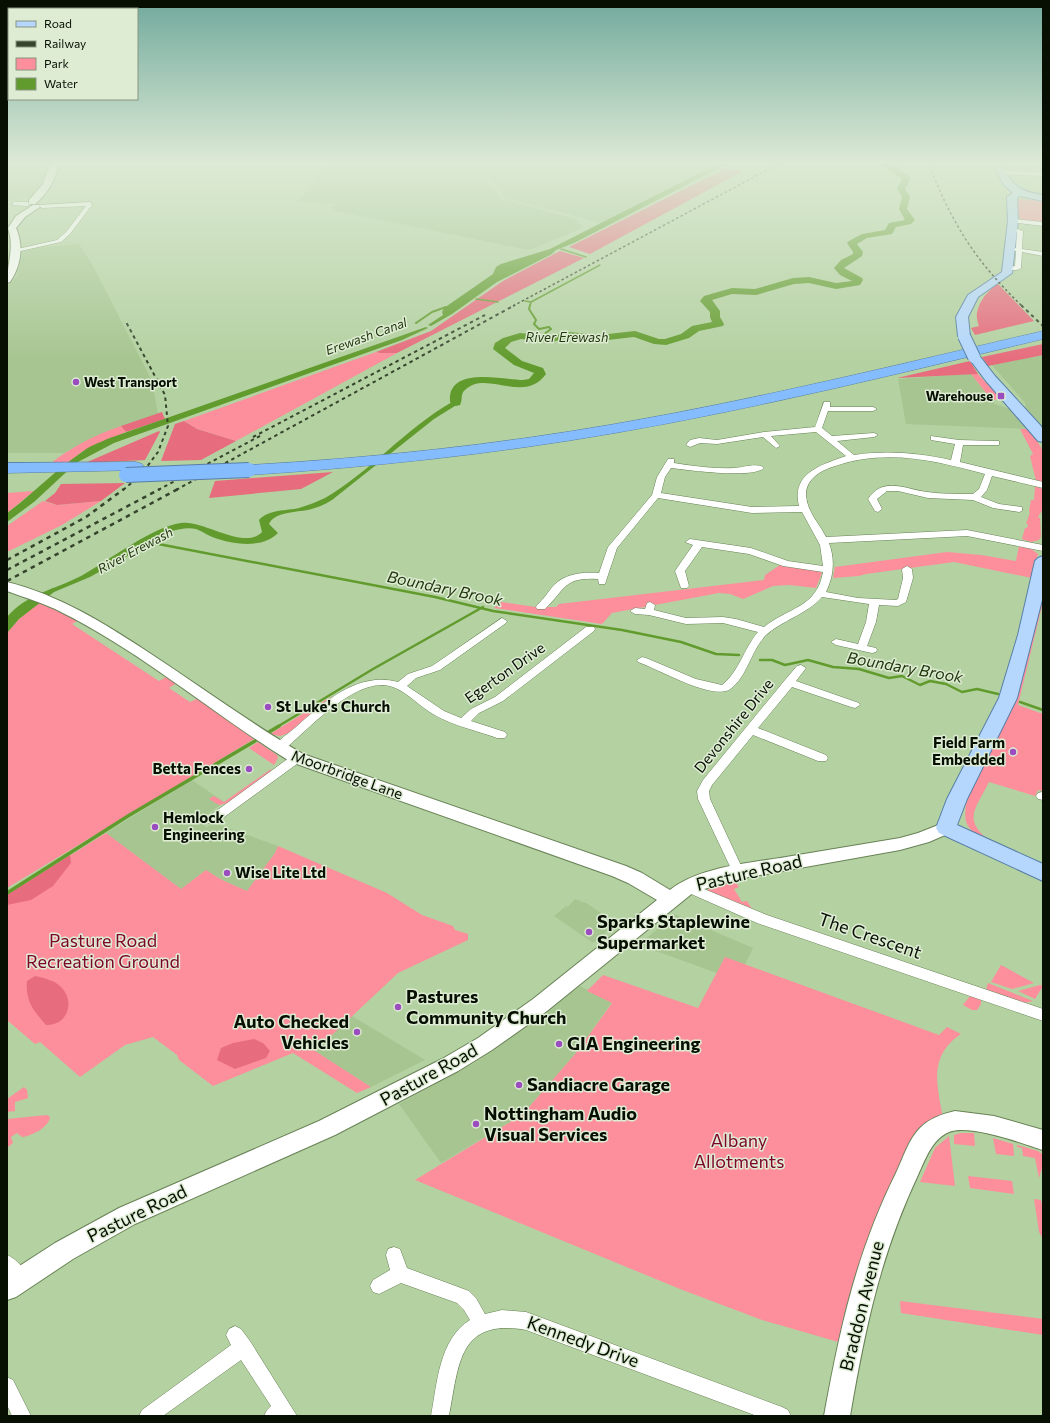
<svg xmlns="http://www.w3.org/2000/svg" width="1050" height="1423" font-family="Commissioner,sans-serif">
  <rect width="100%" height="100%" fill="#b4d1a1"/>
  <!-- built -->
  <path fill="#a6c590" d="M 7,162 L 51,162 L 50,171 L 33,197 L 9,201 L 7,201 Z
    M 331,162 L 472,162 L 482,171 L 488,182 L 502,199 L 575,219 L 582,226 L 580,229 L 529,250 L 336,211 L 331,206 L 340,204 L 297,202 Z
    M 477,162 L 717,162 L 602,223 L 504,198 L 493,181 Z
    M 79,244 L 92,264 L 152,381 L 158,414 L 108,431 L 64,453 L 7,453 L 7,287 L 17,276 L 23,252 L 35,248 Z
    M 1043,355 L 1043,430 L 1024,409 L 1026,404 L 992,365 Z
    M 971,374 L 995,404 L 1013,410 L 1030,429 L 906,424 L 898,379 Z
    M 192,780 L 224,802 L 201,819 L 200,823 L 207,827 L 214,823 L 278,846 L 275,853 L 247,891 L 222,880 L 206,870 L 181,889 L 106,833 Z
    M 575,899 L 588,904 L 616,924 L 593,943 L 554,916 L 566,906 L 568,907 Z
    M 674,914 L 753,948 L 745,965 L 725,957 L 717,973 L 639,945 Z
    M 580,986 L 612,1002 L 576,1053 L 522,1115 L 441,1163 L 399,1104 L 474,1063 Z
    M 352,1016 L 425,1060 L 371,1087 L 315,1051 Z"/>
  <!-- green -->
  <path fill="#fd8f9d" d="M 1018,199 L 1043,201 L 1043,223 L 1020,220 L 1016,203 Z
    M 376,352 L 380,353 L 397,353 L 236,441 L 197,429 L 184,421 Z
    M 971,374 L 978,374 L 1001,399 L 992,400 Z
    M 121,426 L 126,432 L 83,451 L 66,464 L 50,464 C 71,447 95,435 121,426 Z
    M 1020,429 L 1030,429 L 1043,451 L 1043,481 L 1036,481 L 1030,456 L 1033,454 Z
    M 1035,486 L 1043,489 L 1043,509 L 1038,517 L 1040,518 L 1041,536 L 1039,540 L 1031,542 L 1022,539 L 1025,528 L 1027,528 L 1028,524 L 1026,524 L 1030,512 L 1029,511 L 1031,500 L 1034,500 Z
    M 34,491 L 7,513 L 7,493 Z
    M 43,501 L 57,505 L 101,501 L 62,525 L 7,552 L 7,526 Z
    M 1019,546 L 1030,548 L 1038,554 L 1032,578 L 954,562 L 866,574 L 859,576 L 833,578 L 835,567 L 947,552 L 981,555 L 1016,561 Z
    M 780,565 L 818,571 L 822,573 L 816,588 L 789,585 L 773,586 L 743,599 L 730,594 L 719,593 L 612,613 L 602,624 L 494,608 L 501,602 L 536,607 L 556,607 L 559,604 L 764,580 L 765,575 Z
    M 1043,588 L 1043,602 L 1018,705 L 1043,714 L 1043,791 L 1038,790 L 1035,796 L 989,782 C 976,809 962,818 989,841 C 962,829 963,820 968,793 Z
    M 39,603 L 79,620 L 72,624 L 165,685 L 159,681 L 168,676 L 177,683 L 169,688 L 190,702 L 199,698 L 254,739 L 7,888 L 7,633 L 19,619 Z
    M 332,696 L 289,733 L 280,736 L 270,734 Z
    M 258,742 L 277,755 L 278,758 L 274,765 L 249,748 Z
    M 271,769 L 272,772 L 228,803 L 219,805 L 209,799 L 214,796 L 224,802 Z
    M 106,833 L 181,889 L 206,870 L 222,880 L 247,891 L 275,853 L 278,846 L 387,893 L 422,915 L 453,926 L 455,930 L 468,934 L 468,940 L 398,973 L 315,1051 L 371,1087 L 357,1093 L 293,1053 L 213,1086 L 179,1060 L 177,1055 L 153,1037 L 125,1045 L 80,1077 L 40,1042 L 35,1044 L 7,1020 L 7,895 Z
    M 733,879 L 739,887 L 734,889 L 742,902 L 747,901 L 752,909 L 708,891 L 708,887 Z
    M 725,957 L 939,1035 L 947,1027 L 961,1034 C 928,1056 937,1085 943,1118 L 842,1343 L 762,1320 L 680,1289 L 415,1180 L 522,1115 L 576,1053 L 612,1003 L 587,991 L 603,975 L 698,1008 Z
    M 1001,965 L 1034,983 L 1012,989 L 991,982 Z
    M 988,983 L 1033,1001 L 1024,1003 L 986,989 Z
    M 1040,985 L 1043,986 L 1035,999 L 1018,991 Z
    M 970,996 L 981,1000 L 981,1004 L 977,1010 L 972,1010 L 963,1005 Z
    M 24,1087 L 27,1090 L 28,1098 L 15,1102 L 15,1111 L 7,1112 L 7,1099 Z
    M 47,1115 L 50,1117 C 49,1127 32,1136 22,1137 L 17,1133 L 11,1137 L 13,1143 L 7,1148 L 7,1119 Z
    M 961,1133 L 974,1133 L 975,1146 L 954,1144 L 954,1135 Z
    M 949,1136 L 955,1186 L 920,1182 L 935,1148 Z
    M 993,1138 L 1013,1144 L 1014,1156 L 996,1154 Z
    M 1017,1145 L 1038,1151 L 1043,1155 L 1043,1165 L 1039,1178 L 1035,1158 L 1023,1156 L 1022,1148 L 1017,1147 Z
    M 968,1176 L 1012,1181 L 1014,1194 L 970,1188 Z
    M 1034,1199 L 1041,1200 L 1043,1210 L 1043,1239 L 1039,1232 Z
    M 900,1301 L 1043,1319 L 1043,1335 L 901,1313 Z"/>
  <!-- forest -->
  <path fill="#e76c7d" d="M 726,168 L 743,171 L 590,254 L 569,247 Z
    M 560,251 L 584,258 L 397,353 L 380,353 L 376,352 L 431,331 L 503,281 Z
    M 998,284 L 1034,321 L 975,335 L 971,328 L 979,326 C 978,323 976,317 977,313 C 979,301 988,290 998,284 Z
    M 1043,344 L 1043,355 L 988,366 L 982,357 Z
    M 970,361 L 978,374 L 897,378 Z
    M 162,412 L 165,419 L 126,432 L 121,426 Z
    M 184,421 L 197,429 L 236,441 L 201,460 L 161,461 L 175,424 Z
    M 159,431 L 160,432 L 145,460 L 85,463 Z
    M 333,472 L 301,489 L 209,498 L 215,481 Z
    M 125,483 L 101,501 L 57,505 L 45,501 L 55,493 L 61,484 Z
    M 70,855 L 71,863 L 53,886 L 31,900 L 7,905 L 7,895 Z
    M 35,976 C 44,978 54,980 61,987 C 76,1002 67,1026 46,1025 C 34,1011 25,1001 27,981 Z
    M 254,1039 L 263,1043 L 270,1051 L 266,1058 L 235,1069 L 217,1060 L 221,1048 L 233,1043 Z"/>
  <!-- water -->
  <path fill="#629b2d" d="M 727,162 L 731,162 L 574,243 L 556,250 L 552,254 L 497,282 L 452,314 L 431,326 L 428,325 L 443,315 L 442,312 L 444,308 L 493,274 L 496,267 L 501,264 L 550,249 L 701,172 Z
    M 426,327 L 428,328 L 402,340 L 114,443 L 76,463 L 34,502 L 7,522 L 7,513 C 33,494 55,470 82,452 C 89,446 99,443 107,439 Z
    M 461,383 L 469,384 L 460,394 L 458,404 L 434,419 L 332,500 C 324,505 316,508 308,510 C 297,512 274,512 269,524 L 278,533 C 263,548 237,545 218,539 C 210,537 204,532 196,529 C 188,527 179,529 172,531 L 90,577 L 54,592 L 19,619 L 7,633 L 7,617 C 26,594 56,589 81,576 C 108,561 152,527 181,523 C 203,519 244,551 262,532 L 259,520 C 269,509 286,511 299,508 C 308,505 317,502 325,498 C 370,472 405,429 452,402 L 451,391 Z"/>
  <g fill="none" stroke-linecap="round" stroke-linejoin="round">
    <!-- stream-far3 -->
    <path stroke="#629b2d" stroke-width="1.5" d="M 561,249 L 586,257
      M 476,299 L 498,302
      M 525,301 L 531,302
      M 530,306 L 531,302 L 600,265"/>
    <!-- stream-far2 -->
    <path stroke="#629b2d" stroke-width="2" d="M 530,305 L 529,309 L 536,320 L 534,324 L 539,329 L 549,327 L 551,329 L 539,338
      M 416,323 L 432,312 L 446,307"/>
    <!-- stream-far1 -->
    <path stroke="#629b2d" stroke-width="2.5" d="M 148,542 L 435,597 L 493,611 L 622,630 L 681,642 L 716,654 L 739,655
      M 760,660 L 772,660 L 785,665 L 808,660 L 833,667 L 859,669 L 889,678 L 902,676 L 920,685 L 930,681 L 946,684 L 962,692 L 977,689 L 998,694
      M 1020,702 L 1043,710
      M 277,727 L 373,669 L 483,607"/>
    <!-- stream -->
    <path stroke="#629b2d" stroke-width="3.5" d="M 269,732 L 279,726
      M 7,893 L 128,816 L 255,741"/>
    <!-- river -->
    <path fill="#629b2d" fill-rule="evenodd" d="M 877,162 L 890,162 L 911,178 L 905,189 L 910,197 L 907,209 L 915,220 L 911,224 L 896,227 L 892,234 L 867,238 L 857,244 L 863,252 L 862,256 L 844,268 L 862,278 L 863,280 L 860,285 L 836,289 L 809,283 L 794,284 L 756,295 L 732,294 L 712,300 L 720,311 L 720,317 L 724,324 L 723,326 L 699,331 L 689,338 L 666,345 L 654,344 L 634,337 L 599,341 L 569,338 L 551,342 L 521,339 L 511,342 L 505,348 L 522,361 L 543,368 L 546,374 C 524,405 486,369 465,390 C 460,394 463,400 460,405 L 456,406 L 450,402 C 447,365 504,380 523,380 L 529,379 L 534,373 L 514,365 L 493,349 L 495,343 L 503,338 L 520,333 L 551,336 L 569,332 L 599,335 L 635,331 L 659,339 L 665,339 L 681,334 L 692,326 L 712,322 L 710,317 L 710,312 L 700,301 L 704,296 L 732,288 L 755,289 L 793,278 L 809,277 L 836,283 L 852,281 L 840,275 L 834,268 L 841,260 L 853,254 L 853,252 L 847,243 L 849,241 L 862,234 L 885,230 L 889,223 L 905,220 L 899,209 L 902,197 L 897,189 L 902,179 Z"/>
    <!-- street casing -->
    <g stroke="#688256" stroke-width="1">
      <path id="street" d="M 709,162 L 715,162 L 719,165 L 714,166 Z
        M 1002,171 L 1043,172 L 1043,176 L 1000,174 Z
        M 14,202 L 27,202 L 30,204 L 27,206 L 12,205 Z
        M 90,202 L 92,205 L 70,234 L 61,242 L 16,252 L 13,250 L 57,240 L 66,232 L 86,206 L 42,208 L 39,206 L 40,205 Z
        M 1013,219 L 1043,222 L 1043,226 L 1011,222 L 1010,221 Z
        M 1012,227 L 1023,231 L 1022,249 L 1043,252 L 1043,256 L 1022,252 L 1021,268 C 1018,271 1008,271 1005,268 L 1015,266 L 1016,251 L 1009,249 L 1016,248 L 1017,232 L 1010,230 L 1009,229 Z
        M 824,402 L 830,402 L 830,407 L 873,407 L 877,409 L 873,411 L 828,411 L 822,428 L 832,436 L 874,433 L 878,435 L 874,437 L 837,441 L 854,455 C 888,450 918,453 951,460 L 955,444 L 931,440 L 931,436 L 959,440 L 996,441 L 999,441 L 999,445 L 963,445 L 960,462 L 1043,482 L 1043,488 L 992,476 L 987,490 L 981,497 L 999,504 L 1022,507 L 1022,511 L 1019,512 L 993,508 L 973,500 L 928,498 L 898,491 L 887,491 L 877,499 L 882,509 L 878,512 L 875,511 L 868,499 C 883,476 905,489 927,492 C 942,494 957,494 973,494 L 979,489 L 985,474 C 933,460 885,448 832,467 C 820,471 807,479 806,493 C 806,511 819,523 826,537 L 967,530 L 1043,545 L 1043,551 L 967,536 L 829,543 C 835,559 834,576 826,592 L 858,598 L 896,600 L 898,599 L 903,578 L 902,569 L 907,566 L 912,569 L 913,578 L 906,602 L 898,606 L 879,605 L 876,622 L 867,646 L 876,648 L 877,650 L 876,652 L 872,653 L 836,645 L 831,642 L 836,639 L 858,644 L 866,622 L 869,604 L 822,597 C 806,615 782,620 765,636 C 754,648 749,666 740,679 C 736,684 731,690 726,691 C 704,696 660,670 638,662 L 637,660 L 642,657 L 646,658 L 696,679 L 722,685 C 739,672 744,648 758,632 L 723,623 L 686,624 L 649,615 L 635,614 L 630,611 L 635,608 L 645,609 L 647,603 L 650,602 L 655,605 L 654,610 L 686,618 L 723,617 L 736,619 L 764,627 C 787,608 817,608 823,572 L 783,566 L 749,554 L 702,547 L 685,571 L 689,586 L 687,588 L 681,588 L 675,571 L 693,545 L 685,542 L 690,539 L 751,548 L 788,561 L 823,566 L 820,545 L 802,512 L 752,513 L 658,498 L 617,548 L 605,584 L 599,584 L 598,579 C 563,577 566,589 545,609 L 537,609 L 536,607 L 537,605 C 544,599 548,592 554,585 C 566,573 584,572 599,573 L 608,547 L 652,495 L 657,477 L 668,459 L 674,459 L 674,463 C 693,466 714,469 734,468 C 742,468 758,462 764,468 C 752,479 688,470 671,468 L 665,477 L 661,493 L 752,507 L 799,506 C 791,473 821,465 846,456 L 816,432 L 771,436 L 780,446 L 776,448 L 763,437 L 717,444 L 700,443 L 690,447 L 686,445 L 690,440 L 699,438 L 717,440 L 764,432 L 815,427 Z
        M 502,618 L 507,621 L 506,623 L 440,670 L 416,678 L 407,686 L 444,711 L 461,718 L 471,709 L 495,697 L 586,627 L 594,627 L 595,629 L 594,631 L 503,701 L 479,713 L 471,721 L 505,732 L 507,735 L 505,738 L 497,738 C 472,729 445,724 424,708 C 412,699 399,686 384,685 C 350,683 307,730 283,751 L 275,751 L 273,748 C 278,740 289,733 296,727 C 324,702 358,671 398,682 L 408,674 L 432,666 Z
        M 801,665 L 806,668 L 796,681 L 859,703 L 860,705 L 855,708 L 851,707 L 792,687 L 758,728 L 826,755 L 828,758 L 826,761 L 818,761 L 753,735 L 712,785 L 709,791 L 710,799 L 744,872 L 742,875 L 734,875 L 698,799 L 697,791 L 703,780 L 785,680 L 797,666 Z
        M 297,754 L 301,755 L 303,758 L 301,761 L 216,823 L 208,823 L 206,820 L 208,817 L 293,755 Z
        M 1042,792 L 1043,792 L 1043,800 L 1038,799 L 1036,796 L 1038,793 Z
        M 687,882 L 767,915 L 1043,1009 L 1043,1021 L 757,923 L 682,890 L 681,887 L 682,884 Z
        M 394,1247 L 400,1249 L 407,1268 L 469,1291 L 476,1298 L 485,1314 L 502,1310 L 526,1312 L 782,1407 L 788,1410 L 791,1416 L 757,1416 L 526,1330 C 458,1318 459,1365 449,1416 L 431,1416 C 437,1384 439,1339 470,1320 L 464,1310 L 457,1303 L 401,1283 L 379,1294 L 373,1292 L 370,1286 L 373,1280 L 390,1270 L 386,1255 L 388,1249 Z
        M 7,1255 C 17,1259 25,1269 29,1279 L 27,1285 L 21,1287 L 15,1285 L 7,1276 Z
        M 235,1326 L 241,1329 L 250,1341 L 297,1416 L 264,1416 L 267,1410 L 271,1406 L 241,1360 L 163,1416 L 139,1416 L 142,1410 L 231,1345 L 226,1335 L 229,1329 Z
        M 7,1377 L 13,1380 L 31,1416 L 12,1416 L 7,1405 Z"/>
    </g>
    <!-- secondary casing -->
    <g stroke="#688256" stroke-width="2">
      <path id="secondary" d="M 51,162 L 59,162 C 56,179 48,193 35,204 L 29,204 L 29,200 L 43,184 Z
        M 33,205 L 39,205 L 40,207 L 25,217 L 16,228 C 24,246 21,266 10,282 L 7,283 C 7,263 15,248 8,228 L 16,216 Z
        M 7,582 C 59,595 104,623 148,652 C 200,686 250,723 303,754 L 626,866 L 642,873 L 670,890 C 699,867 750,863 786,857 C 824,851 862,844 900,838 L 918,833 L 946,822 L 952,824 L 955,828 L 952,832 L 929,842 L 900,850 L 738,879 L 694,892 L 547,1011 L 492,1050 L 458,1071 L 335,1135 L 135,1224 L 73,1259 L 16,1297 L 7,1300 L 7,1274 L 55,1243 L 119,1208 L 319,1121 L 442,1059 L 478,1038 L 533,999 L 657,900 L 628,883 L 612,876 L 291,762 C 214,715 142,652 61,612 C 44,603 25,598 7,591 Z
        M 955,1111 L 994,1116 L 1043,1130 L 1043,1150 C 1021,1143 970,1124 949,1132 C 932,1139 925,1160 918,1175 C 880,1256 865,1329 850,1416 L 824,1416 C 840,1328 856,1254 896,1173 C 903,1158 909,1139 920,1128 C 930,1118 942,1114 955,1111 Z"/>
    </g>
    <!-- primary casing -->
    <g stroke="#587fa6" stroke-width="2">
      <path id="primary" d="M 992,162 L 1000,162 C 1012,185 1017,191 1043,195 L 1043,201 L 1020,196 L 1017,198 L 1018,221 L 1012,273 L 978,297 L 968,317 L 970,336 L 964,339 L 958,336 L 956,317 L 968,295 L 1002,272 L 1008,221 L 1007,197 L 1013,193 L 1004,185 Z
        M 974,353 L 978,354 L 995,376 L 1040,425 L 1043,429 L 1043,442 L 1038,441 L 986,381 L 968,357 Z
        M 1043,556 L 1043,596 L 1017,698 L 967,799 L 957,825 L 1043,864 L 1043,881 L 939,833 L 936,828 L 947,799 L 999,698 L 1018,635 L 1035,561 L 1038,558 Z"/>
    </g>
    <!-- highway casing -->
    <g stroke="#587fa6" stroke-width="1">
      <path id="highway" d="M 1043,331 L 1043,339 C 901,373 759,408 615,433 C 494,454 372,467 249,475 L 243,473 L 241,470 L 243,467 L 249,465 C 372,458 494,445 615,424 C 759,399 901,364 1043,331 Z
        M 136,462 L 142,464 L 144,467 L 142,470 L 7,473 L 7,463 Z"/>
    </g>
    <!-- street -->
    <use href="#street" fill="#fff" fill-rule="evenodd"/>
    <!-- secondary -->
    <use href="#secondary" fill="#fff" fill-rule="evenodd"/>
    <!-- primary -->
    <use href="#primary" fill="#b5d7fe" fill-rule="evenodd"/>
    <!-- highway -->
    <use href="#highway" fill="#84bcfe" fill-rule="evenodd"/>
    <!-- rail-far2 -->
    <path stroke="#35442d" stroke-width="1.5" stroke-dasharray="2.5 2.5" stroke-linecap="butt" d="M 928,162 C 936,182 944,202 955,221 C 972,253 996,281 1022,306
      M 513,306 L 782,162"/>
    <!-- rail-far1 -->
    <path stroke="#35442d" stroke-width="2" stroke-dasharray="3.5 3.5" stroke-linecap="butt" d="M 1021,305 L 1043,326
      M 253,437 L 485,315
      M 123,490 L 140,476 L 158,452 L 168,426 L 165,395 L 125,320
      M 158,490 L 260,436
      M 176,490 L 515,305"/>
    <!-- rail -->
    <path stroke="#35442d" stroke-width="2.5" stroke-dasharray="4.5 4.5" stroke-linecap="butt" d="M 7,560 L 86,517 L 124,489
      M 7,570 L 160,489
      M 7,581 L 178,489"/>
    <!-- primary-bridge casing -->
    <g stroke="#587fa6" stroke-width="14" stroke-linecap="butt">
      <path id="primary-bridge" d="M 964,336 L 974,357"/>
    </g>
    <!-- highway-bridge casing -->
    <g stroke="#587fa6" stroke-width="16" stroke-linecap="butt">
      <path id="highway-bridge" d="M 126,475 L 249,470"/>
    </g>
    <!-- primary-bridge -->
    <use href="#primary-bridge" stroke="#b5d7fe" stroke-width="12"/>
    <!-- highway-bridge -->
    <use href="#highway-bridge" stroke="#84bcfe" stroke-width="14"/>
  </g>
  <!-- sky -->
  <linearGradient id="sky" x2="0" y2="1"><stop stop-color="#72aa9d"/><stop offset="0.45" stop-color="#ddead5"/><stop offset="1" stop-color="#ddead5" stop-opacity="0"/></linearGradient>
  <rect width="1050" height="361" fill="url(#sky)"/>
  <!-- markers -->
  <g fill="#9a4dbf" stroke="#deecd4" stroke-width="1.5">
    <circle cx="76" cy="382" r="4"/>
    <rect x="997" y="392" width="8" height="8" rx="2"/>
    <circle cx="268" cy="707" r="4"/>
    <circle cx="1013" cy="752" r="4"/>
    <circle cx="249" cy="769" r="4"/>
    <circle cx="155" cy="827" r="4"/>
    <circle cx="227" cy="873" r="4"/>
    <circle cx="589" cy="932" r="4"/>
    <circle cx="398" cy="1007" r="4"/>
    <circle cx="357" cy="1032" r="4"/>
    <circle cx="559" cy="1044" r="4"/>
    <circle cx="519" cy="1085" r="4"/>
    <circle cx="476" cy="1124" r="4"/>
  </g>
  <g text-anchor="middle" stroke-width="3" stroke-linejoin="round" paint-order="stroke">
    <!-- far-water labels -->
    <g font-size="13" font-style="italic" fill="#1f350a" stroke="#deecd4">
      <text transform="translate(366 336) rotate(-20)" y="5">Erewash Canal</text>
      <text x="567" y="342">River Erewash</text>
      <text transform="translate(135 550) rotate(-28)" y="5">River Erewash</text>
    </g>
    <!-- far-poi labels -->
    <g font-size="13" font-weight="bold" fill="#060f02" stroke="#deecd4" text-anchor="start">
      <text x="84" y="387">West Transport</text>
      <text x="993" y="401" text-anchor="end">Warehouse</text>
    </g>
    <!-- street labels -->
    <g font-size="15" fill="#060f02" stroke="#deecd4">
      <text transform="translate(505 673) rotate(-35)" y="5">Egerton Drive</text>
      <text transform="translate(734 726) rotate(-51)" y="5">Devonshire Drive</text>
      <text transform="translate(347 775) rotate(20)" y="5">Moorbridge Lane</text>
    </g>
    <!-- poi labels -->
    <g font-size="15" font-weight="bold" fill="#060f02" stroke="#deecd4" text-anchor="start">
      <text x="276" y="712">St Luke's Church</text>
      <text x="1005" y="748" text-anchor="end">Field Farm<tspan x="1005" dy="17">Embedded</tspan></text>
      <text x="241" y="774" text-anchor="end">Betta Fences</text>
      <text x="163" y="823">Hemlock<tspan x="163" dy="17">Engineering</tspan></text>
      <text x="235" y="878">Wise Lite Ltd</text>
    </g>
    <!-- water labels -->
    <g font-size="16" font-style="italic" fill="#1f350a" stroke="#deecd4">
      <text transform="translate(445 588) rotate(12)" y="6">Boundary Brook</text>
      <text transform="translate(905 667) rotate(10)" y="6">Boundary Brook</text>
    </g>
    <!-- near-street labels -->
    <g font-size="18" fill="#060f02" stroke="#deecd4">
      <text transform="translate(749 873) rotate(-13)" y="6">Pasture Road</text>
      <text transform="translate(870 936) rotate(19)" y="6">The Crescent</text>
      <text transform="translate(429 1075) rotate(-29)" y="6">Pasture Road</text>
      <text transform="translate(137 1214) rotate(-26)" y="6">Pasture Road</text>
      <text transform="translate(862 1306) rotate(-76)" y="6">Braddon Avenue</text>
      <text transform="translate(583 1342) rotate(20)" y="6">Kennedy Drive</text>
    </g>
    <!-- near-poi labels -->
    <g font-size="18" font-weight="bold" fill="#060f02" stroke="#deecd4" text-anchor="start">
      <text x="597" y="928">Sparks Staplewine<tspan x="597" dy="21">Supermarket</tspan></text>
      <text x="406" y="1003">Pastures<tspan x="406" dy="21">Community Church</tspan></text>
      <text x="349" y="1028" text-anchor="end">Auto Checked<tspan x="349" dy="21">Vehicles</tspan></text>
      <text x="567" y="1050">GIA Engineering</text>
      <text x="527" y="1091">Sandiacre Garage</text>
      <text x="484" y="1120">Nottingham Audio<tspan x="484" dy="21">Visual Services</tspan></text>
    </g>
    <!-- near-park labels -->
    <g font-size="18" fill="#7c052a" stroke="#deecd4">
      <text x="103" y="947">Pasture Road<tspan x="103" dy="21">Recreation Ground</tspan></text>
      <text x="739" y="1147">Albany<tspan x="739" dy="21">Allotments</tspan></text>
    </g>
  </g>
  <!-- border -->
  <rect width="1050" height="1423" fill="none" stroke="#060f02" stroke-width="16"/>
  <!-- legend -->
  <rect x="8" y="8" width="130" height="92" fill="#deecd4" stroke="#889480"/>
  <rect x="16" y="21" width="20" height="6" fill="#b5d7fe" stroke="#889480"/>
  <text x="44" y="28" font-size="12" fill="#060f02">Road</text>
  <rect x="16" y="41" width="20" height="6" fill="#35442d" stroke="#889480"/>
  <text x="44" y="48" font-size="12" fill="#060f02">Railway</text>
  <rect x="16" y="58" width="20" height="12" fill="#fd8f9d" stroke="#889480"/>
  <text x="44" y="68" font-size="12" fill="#060f02">Park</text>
  <rect x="16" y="78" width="20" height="12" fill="#629b2d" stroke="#889480"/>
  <text x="44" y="88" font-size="12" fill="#060f02">Water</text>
</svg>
